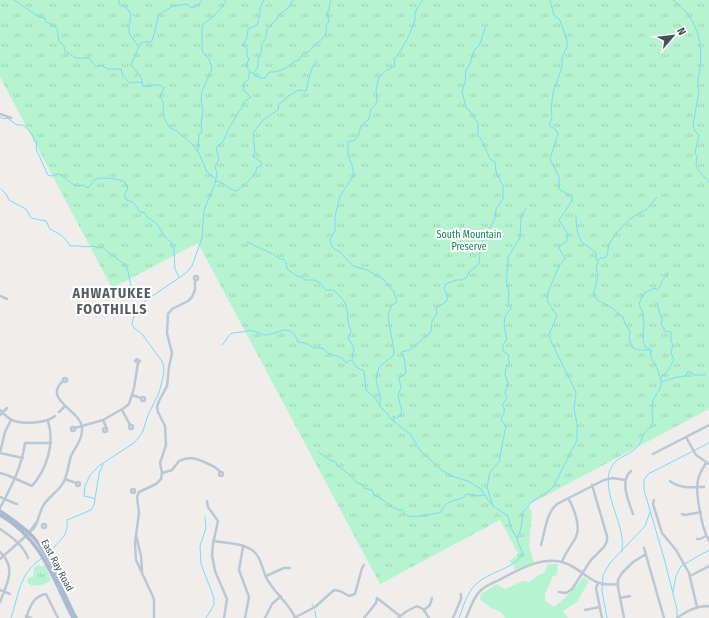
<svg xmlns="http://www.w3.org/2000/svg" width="709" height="618" font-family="'Fira Sans Condensed',sans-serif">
  <defs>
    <pattern id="park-tufts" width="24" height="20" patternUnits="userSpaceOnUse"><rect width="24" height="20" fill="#b6f3d0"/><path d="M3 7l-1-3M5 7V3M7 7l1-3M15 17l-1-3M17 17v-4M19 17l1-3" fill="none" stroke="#9ed2b5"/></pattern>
  </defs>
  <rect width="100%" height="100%" fill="#f0eded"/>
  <!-- grass -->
  <path fill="#b6f3d0" d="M 548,564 L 558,564 L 557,575 L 553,576 L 545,594 L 545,601 L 554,607 L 568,595 L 584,577 L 589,581 L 577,602 L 563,611 L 568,618 L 505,618 L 501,612 L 491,608 L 480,599 L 481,594 L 497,584 L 505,589 L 523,581 L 529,582 L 540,574 L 544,573 Z"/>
  <!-- park -->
  <path fill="url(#park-tufts)" d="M 0,0 L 709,0 L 709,409 L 528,505 L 532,512 L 529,545 L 534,563 L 514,570 L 514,565 L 509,561 L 515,557 L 518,553 L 500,520 L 380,584 L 198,243 L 112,288 L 0,77 Z
    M 38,565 L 42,567 L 45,565 L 51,580 C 44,585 36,588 28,583 L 27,579 L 33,576 L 34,568 Z"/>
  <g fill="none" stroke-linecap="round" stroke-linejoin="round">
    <!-- stream -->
    <path stroke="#7fd8f4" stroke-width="1" d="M 14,0 L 39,17 L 45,18 L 46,22 C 59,26 57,29 59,41 L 64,46 L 65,51 L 76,58 L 89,58 L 96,67 L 101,65 L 108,69 L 121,69 L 123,76 L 130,83 L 139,82 L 142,83
      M 119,0 L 119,4 L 126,7 L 131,14 L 129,28 L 129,33 L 138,46
      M 202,0 C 198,5 197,8 190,7 L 187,4 L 173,6 L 158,15 C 157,24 155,32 152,41 L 150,42 L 143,42 L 140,44 L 131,65 L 141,77 L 143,86 C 151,88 157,81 164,88 L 160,97 C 165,103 163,106 163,113 C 163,116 168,126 170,128 L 175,130 L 191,143 L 199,153 L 207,172 L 215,178
      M 423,0 C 420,4 416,9 415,14 C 415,16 415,18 415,20 C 412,30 401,53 394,59 L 395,66 L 387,70 L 379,77 L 376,90 L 377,100 L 376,104 L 371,109 L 369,119 L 361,126 L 358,136 L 355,140 L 348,142 L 348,156 L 352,165 L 354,175 L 340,196 L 335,216 L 335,230 L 330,240 L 332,247 L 340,252 L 353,266 L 367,270 L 383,279 L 394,292 L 397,302 L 391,306 L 388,316 L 394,351 L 393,356 L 379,367 L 376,380 L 380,396 L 380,407 L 386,412 L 392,420 L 411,435 L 419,449 L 440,469 L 451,476 L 468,481 L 481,489 L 487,498 L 493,506
      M 673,0 C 697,18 703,40 700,69 C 699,76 696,84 699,91 L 693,125 L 695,131 L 699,135 L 695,153 L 697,157 L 696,165 L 699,171 L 709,182
      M 250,72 L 246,66 L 249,59 L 247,56 C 248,50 247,48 243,45 L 247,37 L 248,29 L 257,25 C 261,16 258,8 264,0
      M 253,74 L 258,67 L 258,60 L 262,49 L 261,45 L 266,38 L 266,33 L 267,29 L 276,20 L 279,15 L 288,8 L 293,0
      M 0,117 L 4,119 L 7,118 L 17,125 L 23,125 C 28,129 34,135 34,141 L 37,142 L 36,149 L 48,175 L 51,176 L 59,174 C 67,178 74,189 83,185 L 88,188 C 91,186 92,182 94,180 C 98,176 121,179 125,182 L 128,189 L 125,193 L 125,199 L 134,203 L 140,212 L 145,213 L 147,217 L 156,223 L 160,229 L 165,237 L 171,242 L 174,249 L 175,269 L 179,277
      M 198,151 L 199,134 L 202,133 L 201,123 L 203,110 L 201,100 L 202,91 L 212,69 L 209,59 L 204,54 L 202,50 L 202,29 L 203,24 L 214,16 L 222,7 L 226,0
      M 216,181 C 224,181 227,190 237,191 C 244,185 256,176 257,167 L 261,166 L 262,165 L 260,161 L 252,156 L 255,153 L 253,133 L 263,120 L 278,110 L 279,104 L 285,100 L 289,95 L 291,95 L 298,90 L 306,91 C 309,80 310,69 317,60
      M 1,189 L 6,194 L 9,200 L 26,209 L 31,218 L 46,221 L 50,229 L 61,235 L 67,241 L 70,246 C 78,245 86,248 93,246 L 98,248 L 102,247 L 125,265 L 128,271 L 132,292 L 137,294 C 143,292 146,291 150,297
      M 576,215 C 576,223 577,238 583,243 C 587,246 592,249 596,253 L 596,258 L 598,262 L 596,268 L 598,274 L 594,293 L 597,300 L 612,308 L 623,317 L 625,324 L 630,331 L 629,339 L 633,348 L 639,350 L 649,350 L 651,352 C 649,359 654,360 656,366 C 658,370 660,376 661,381 C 662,390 656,393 653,401 C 651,408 653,418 653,426 C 639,433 645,441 635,449 C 629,455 619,457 614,463 C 598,482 620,517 622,538 C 623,542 622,547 622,551
      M 247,242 L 273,254 L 280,259 L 283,259 L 286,262 L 287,269 L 297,276 L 301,277 L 305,280 L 314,280 L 319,282 L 326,290 L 334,290 C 337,294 341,296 343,300 C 350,309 346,322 351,331 L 348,338 L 354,348 L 352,359
      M 598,261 L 600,258 L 605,258 L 607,255 L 609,244 L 616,233 L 630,219 L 641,212 L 646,210 L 657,197
      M 656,302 C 660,307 658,313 662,318 L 661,324 L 664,328 L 664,331 L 671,332 L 671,341 L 673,345 L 671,353 L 674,360 C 670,367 667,373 661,378
      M 222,345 C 226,342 227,335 233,333 C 237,332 243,333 248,330 C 251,331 254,331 257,332 C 261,333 262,335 266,335 C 279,334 290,321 298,342 L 306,343 L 314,348 L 322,348 L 328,353 L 342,358 L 346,363 L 350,360 L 353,361 L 356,367 L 364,371 L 366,390 L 376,399 L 379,405
      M 651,352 L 652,350 L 645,347 C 642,339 643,333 644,324 C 644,319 642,317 643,312 C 637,305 640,300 644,293 L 655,288 L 656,290 C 662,287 660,284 663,280 C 665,277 667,276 668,272
      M 662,382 C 670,379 678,376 686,376 L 688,371 L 693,373 L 694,375 L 704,375 L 706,374
      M 394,421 L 393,416 L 397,418 L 401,415 L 402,411 L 398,396 L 401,387 L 399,378 L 406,373 L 404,357 L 401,352 L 410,350 L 431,332 L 432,321 L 437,313 L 436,308 L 446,302 L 448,297 L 444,288 L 446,284 L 456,280 L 462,280 L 467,277 L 469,272 L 479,264 C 479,253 483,239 487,229 L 491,227 L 495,218 L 496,209 L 503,199 L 503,186 L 496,172 L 495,162 L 490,159 L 481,139 L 478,136 L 478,123 L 469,110 L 466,108 L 462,91 L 465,83 L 466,70 L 470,64 L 474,51 L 480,44 L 485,28
      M 318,452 L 330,460 L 336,462 L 337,466 C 342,468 355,479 357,483 L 361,484 L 364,488 L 372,490 L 374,495 C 384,498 391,510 402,510 C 403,512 404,514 406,515 C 412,519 431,514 438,513 L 441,512 C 443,503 452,501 459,499 C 462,499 465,495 468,494 L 476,496 L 485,495
      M 95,499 L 99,474 L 103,464
      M 205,517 L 206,528 L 200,546 L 201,564 L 214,598 L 214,605 L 206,618
      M 517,538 L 511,528 L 508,516 L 493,506 L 487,487 L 490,472 L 499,462 L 505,430 L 506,427 L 501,419 C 504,414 506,409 502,405 L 507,398 L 505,393 L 508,384 L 505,374 L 506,368 L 510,363 L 508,360 L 509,355 L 503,351 L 503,345 L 507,339 C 505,331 502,321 507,313 C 508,312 510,310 511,309 L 508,304 L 509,293 L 506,279 L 507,278 C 506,271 509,264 508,257 L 520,238 L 521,217 L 526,208
      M 48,555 C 56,541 69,539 67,520 L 91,510 L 94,505 L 95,500 L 93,498 L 84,496 L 85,486 L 90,475 L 100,465 L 134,443 L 139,437 L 143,431 L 148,415 L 159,393 L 163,377 L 164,369 L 162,361 L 142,334 L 134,328 L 132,324 L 133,319 L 137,311 L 145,301 L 186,273 L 192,266 L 202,238 L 204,210 L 215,184 L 217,173 L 215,167 L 219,159 L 216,148 L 223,142 L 229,128 L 242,107 L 244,102 L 251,97 L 243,90 L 244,83 L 249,79 L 249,73 L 251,72 L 260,78 L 265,78 L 269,72 C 276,73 289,68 293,62 L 299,60 L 304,52 L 307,53 C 310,50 313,47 315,44 C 323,40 328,34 326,25 L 329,22 L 327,12 L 329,11 L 330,2 L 332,0
      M 673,592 L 676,576 L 681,566 L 709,550
      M 312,604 L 313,606
      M 315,611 L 316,618
      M 677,617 L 677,609 L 664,558 L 644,490 L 644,480 L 648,474 L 709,443
      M 11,618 C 19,594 19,574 41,559
      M 459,618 C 463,607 467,593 476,584 C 490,571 512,570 523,554 L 517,540 L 521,528 L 523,512 L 533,501 L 550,490 L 553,487 L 577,440 L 577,424 L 574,408 L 576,392 L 550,339 L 550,332 L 557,316 L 548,302 L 547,295 L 559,266 L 564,260 L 565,258 L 559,248 L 560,246 L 567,241 L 567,233 L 559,220 L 572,201 L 572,197 L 559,189 L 559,177 L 550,159 L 558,134 L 556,130 L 549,125 L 552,118 L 551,110 L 553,93 L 562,67 L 562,57 L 567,47 L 567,41 L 560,20 L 554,15 L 550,0
      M 607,618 L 602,591 L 603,575 L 610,563 L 645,526 L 650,512"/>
    <!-- minor -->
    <path stroke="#bcc7d1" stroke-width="2.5" d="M 0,114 L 11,118
      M194 278a2 2 0 1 1 4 0a2 2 0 1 1-4 0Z
      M 0,296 L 7,299
      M63 380a2 2 0 1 1 4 0a2 2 0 1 1-4 0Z
      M 132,395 L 141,398
      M141 399a2 2 0 1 1 4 0a2 2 0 1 1-4 0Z
      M 0,410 C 4,414 7,418 12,420 C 23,425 47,423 55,416
      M 122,410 L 130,425
      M 59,412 L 65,406
      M 0,415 L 7,408
      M 103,420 L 106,427
      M129 427a2 2 0 1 1 4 0a2 2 0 1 1-4 0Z
      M71 429a2 2 0 1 1 4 0a2 2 0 1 1-4 0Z
      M103 430a2 2 0 1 1 4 0a2 2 0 1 1-4 0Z
      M 75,428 L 103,420 L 124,408 L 129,404 L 134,388 L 138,363 L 140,361 L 137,359 L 135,361 L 138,363
      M 686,437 L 696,455 L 709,464
      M 0,453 L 5,432 L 11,420
      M 0,453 L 23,458
      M 653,454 L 709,425
      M 706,463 C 703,468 699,474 698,480 C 695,493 702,529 709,541
      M 631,471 C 619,481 629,502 633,514
      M219 474a2 2 0 1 1 4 0a2 2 0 1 1-4 0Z
      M 0,473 L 7,475 L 32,486 C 47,469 55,443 48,421
      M 162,473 L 172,470 L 179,461 C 183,459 187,458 192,458 C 198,459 218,467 220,472
      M 65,479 L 76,483
      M 670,481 C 680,489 692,487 704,487
      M76 484a2 2 0 1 1 4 0a2 2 0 1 1-4 0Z
      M131 491a2 2 0 1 1 4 0a2 2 0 1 1-4 0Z
      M 0,497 L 14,503 L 17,504
      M 654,500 L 653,504 L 662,533 L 676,550 L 689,573 L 697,607
      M 207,501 L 208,507 L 218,521 L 213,544 L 212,555 L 215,571 L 227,599 L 224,618
      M 0,508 C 12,485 21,469 25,443 L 51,443
      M 682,514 L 685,515 L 701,512
      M42 526a2 2 0 1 1 4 0a2 2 0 1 1-4 0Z
      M 0,529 C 11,536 24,546 28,558
      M 29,532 C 38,528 38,515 43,506 C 48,497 58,492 63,483 C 68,475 68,465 71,456 C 75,447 83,439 82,428 C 81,410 42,400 63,381
      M 136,535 L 141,556 L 142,571
      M 697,539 L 700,539 L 706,536
      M 213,541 C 226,543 242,543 252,550 C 261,556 262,569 266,577 C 273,592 288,602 295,617
      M 541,545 C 545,532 546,513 557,504 L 604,480 L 613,478 L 625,480
      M 243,547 L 239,570 L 249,597 L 245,618
      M 644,548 L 664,618
      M 0,552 C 17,568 7,583 0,602
      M 0,559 L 27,535 L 36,523
      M 562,562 C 565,553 571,546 576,537 C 581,526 574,508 568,498
      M 266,576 L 284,568 L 290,568
      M 690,576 L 709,566
      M 598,583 L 596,588 L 602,618
      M 0,590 L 10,594
      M 559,592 L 566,593 L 572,589 L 591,560 L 604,547 L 607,541 L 607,536 L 592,485
      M 620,598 L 630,596
      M 424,610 L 430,605 L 432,598
      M 585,610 L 600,607
      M 26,616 L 31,618
      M 26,618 C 30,607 33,596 46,594 L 58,618
      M 154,618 L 154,599 L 136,560 L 135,543 L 139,513 L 137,497 L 139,492 L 156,484 L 161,479 L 162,473 L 160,463 L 166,445 L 165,426 L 158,412 L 157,407 L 159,401 L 167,386 L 169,367 L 172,353 L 167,333 L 168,314 L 172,309 L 188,301 L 192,297 L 195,290 L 195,280
      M 265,618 L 272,604 L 281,596
      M 294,618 L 315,607 L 334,590 L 340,591 L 349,596 L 355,594 L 362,568 L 364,565
      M 364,618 L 376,603 L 377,598 L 400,616
      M 398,618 L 407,611 L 417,606 L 423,609 L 429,618
      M 453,618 L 461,599 L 461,594
      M 466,618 C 470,609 473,598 480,591 C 485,586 493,583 499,580 C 518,570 543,555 565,563 C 587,571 590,588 618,584
      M 624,618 L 618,587 L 618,580 L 622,573 L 633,562 L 646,554
      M 677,618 C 687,611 696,606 709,606"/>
    <!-- major -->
    <path stroke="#aabbcf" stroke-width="3.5" d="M 0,511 C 12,519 24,527 34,538 C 53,561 62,592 76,618
      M 0,515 C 42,539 52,577 73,618"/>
  </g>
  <g text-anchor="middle" stroke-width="4" stroke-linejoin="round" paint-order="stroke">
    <!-- park labels -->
    <g font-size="10" fill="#0e844d" stroke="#fff">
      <text x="469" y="238">South Mountain<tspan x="469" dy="12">Preserve</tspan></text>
    </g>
    <!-- street labels -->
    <g font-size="10" fill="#44505c" stroke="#fff">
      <text transform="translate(58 565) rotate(62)" y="4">East Ray Road</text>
    </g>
    <!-- district labels -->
    <g font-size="14" font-weight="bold" letter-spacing="1" fill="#595d63" stroke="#fff">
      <text x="112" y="298">AHWATUKEE<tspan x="112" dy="16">FOOTHILLS</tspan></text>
    </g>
  </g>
  <!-- north arrow -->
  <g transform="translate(673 36) rotate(62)" stroke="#ffffff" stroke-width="3" paint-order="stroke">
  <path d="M0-3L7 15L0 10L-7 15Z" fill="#44505c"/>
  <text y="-6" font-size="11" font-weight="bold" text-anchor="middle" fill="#44505c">N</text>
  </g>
</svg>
